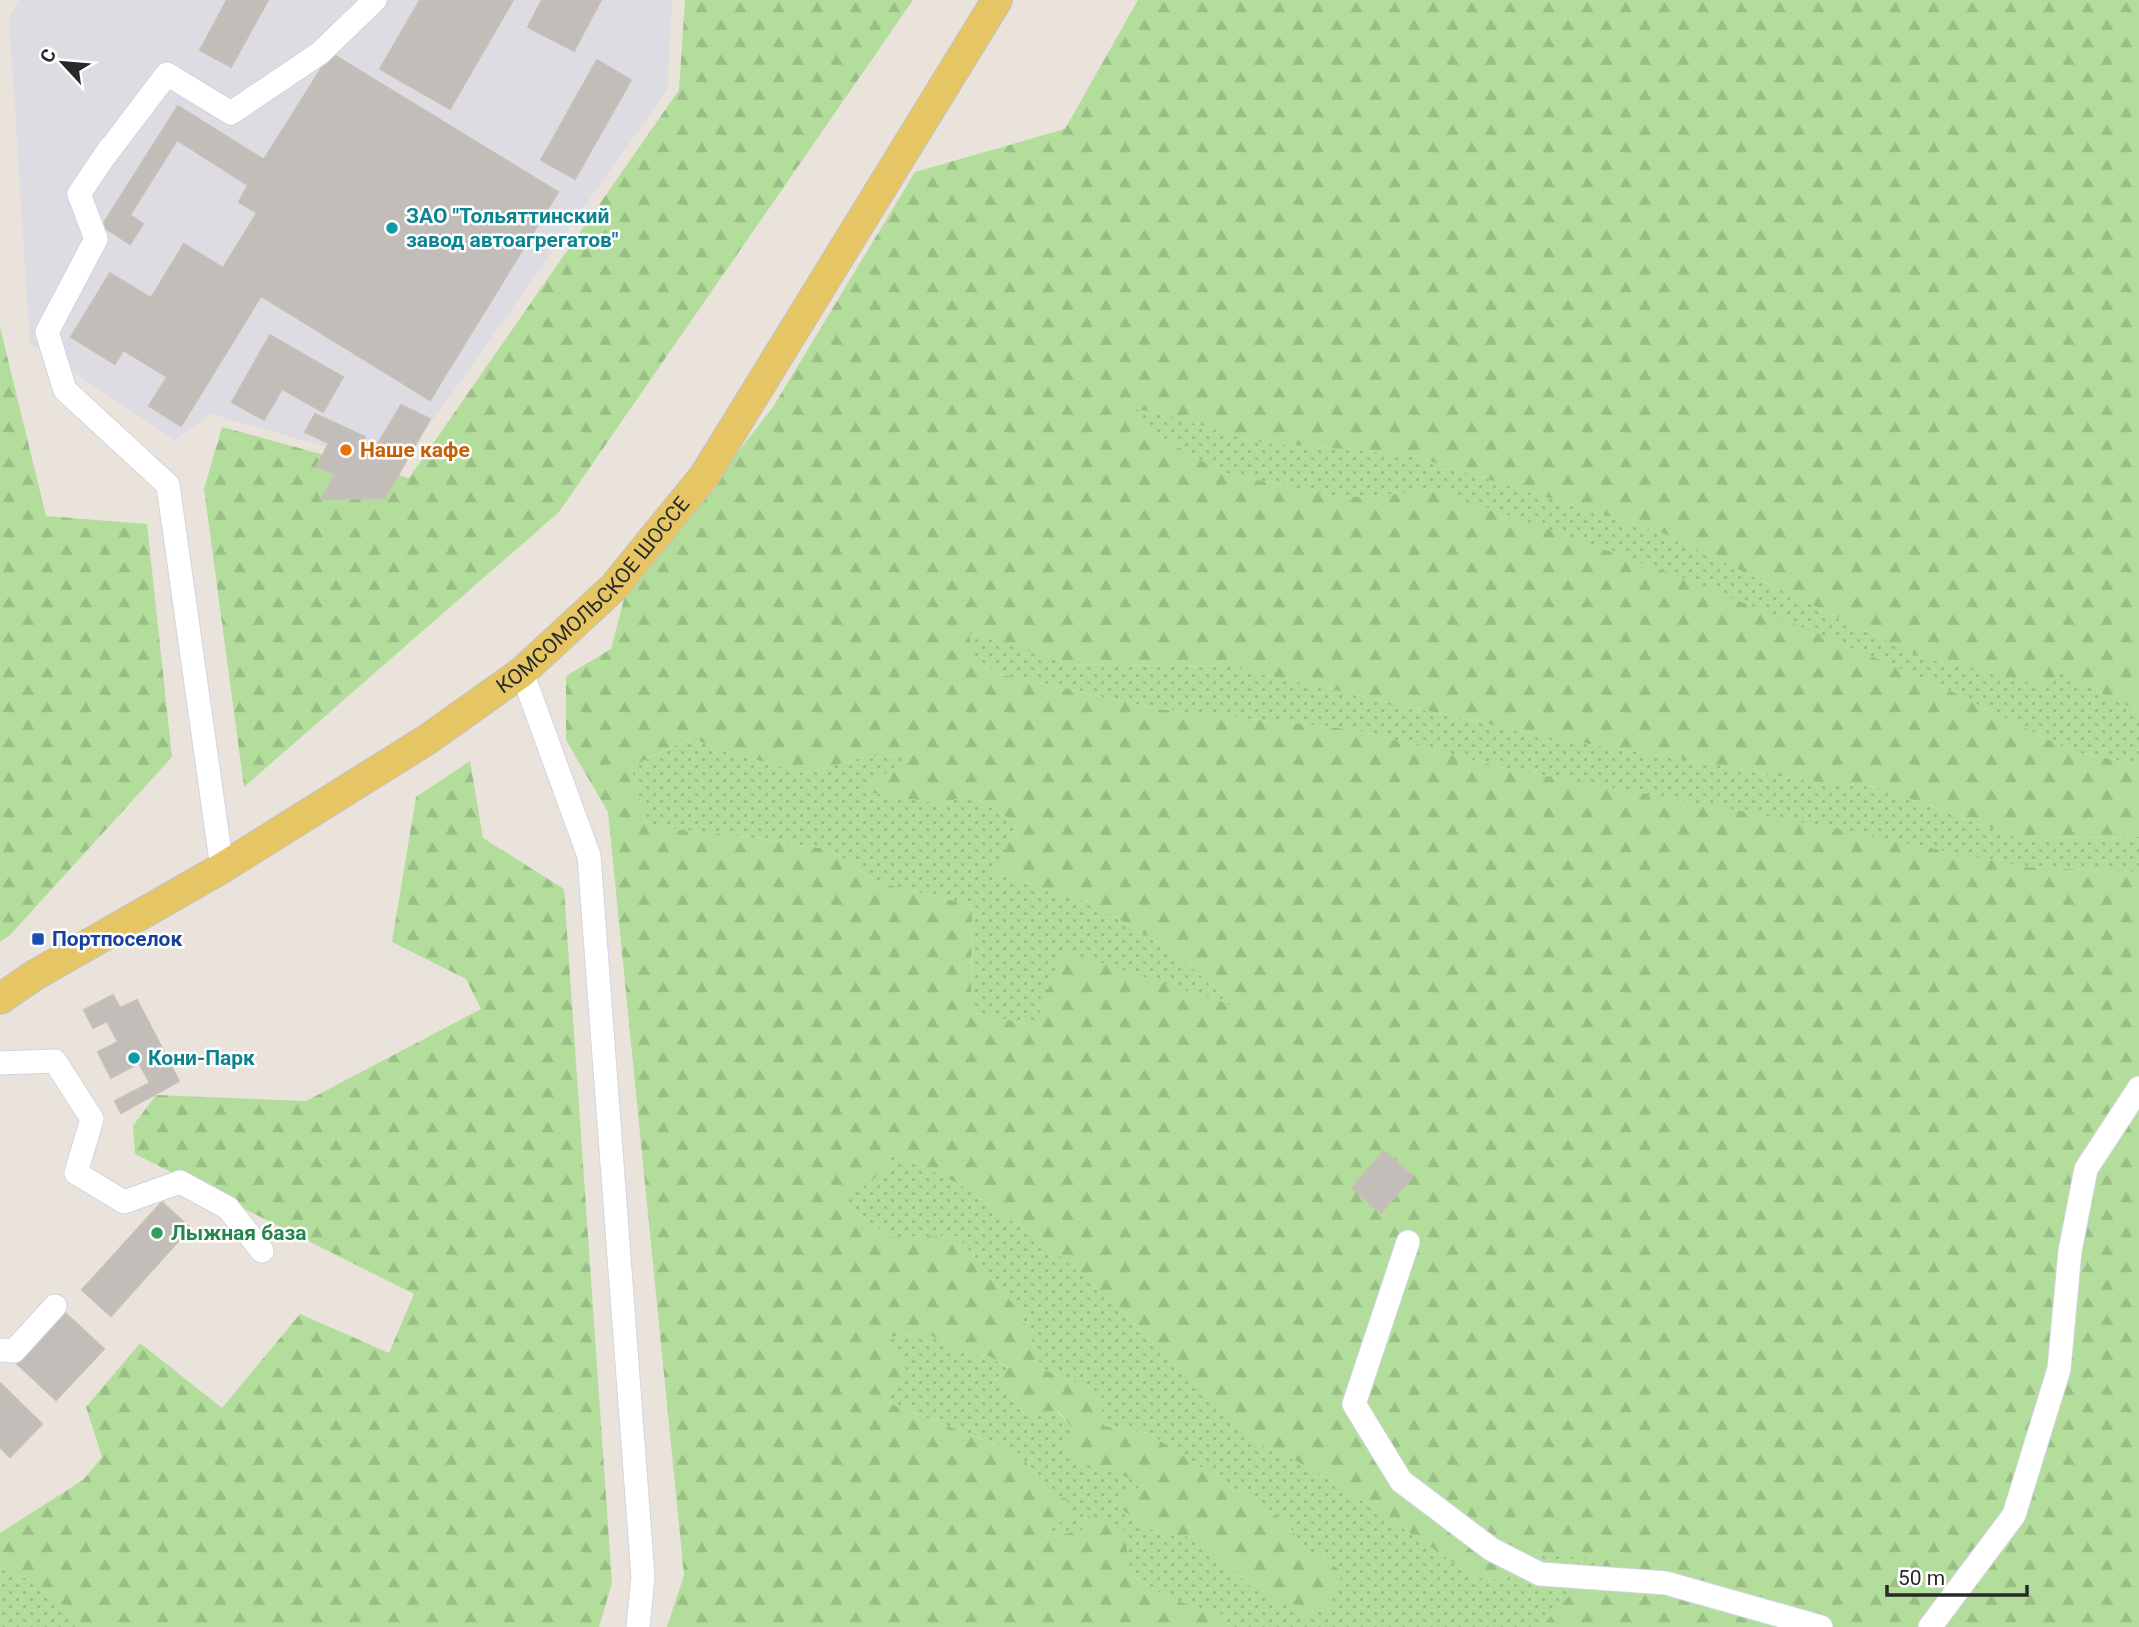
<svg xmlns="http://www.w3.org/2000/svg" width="2139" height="1627" font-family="Roboto,sans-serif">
  <defs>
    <pattern id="grass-dots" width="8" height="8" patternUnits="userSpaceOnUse" patternTransform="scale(1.75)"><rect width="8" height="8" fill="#b2dd9b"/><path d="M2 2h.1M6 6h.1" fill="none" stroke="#99be86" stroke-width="1.8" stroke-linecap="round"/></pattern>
    <pattern id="forest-firs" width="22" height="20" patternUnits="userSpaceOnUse" patternTransform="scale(1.75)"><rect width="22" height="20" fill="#b2dd9b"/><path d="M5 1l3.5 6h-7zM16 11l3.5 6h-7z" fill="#99be86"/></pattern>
  </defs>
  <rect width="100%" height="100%" fill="#eae3db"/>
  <!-- industrial -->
  <path fill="#dddce3" d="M 19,0 L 672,0 L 667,90 L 399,468 L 211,414 L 175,440 L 30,344 L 9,16 Z"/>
  <!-- grass -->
  <path fill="url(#grass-dots)" d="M 1130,408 L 1157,412 L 1255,442 L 1407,454 L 1665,534 L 1922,658 L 2062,673 L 2139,712 L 2139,764 L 2073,752 L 1933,682 L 1442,491 L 1339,498 L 1221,472 L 1151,431 Z
    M 969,632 L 1069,664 L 1230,667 L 1542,736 L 1809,781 L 1877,787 L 2018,838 L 2139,837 L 2139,872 L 2024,867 L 1508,769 L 1356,730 L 1157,709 L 999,674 L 972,655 Z
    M 693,737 L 713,748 L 806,773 L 865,757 L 917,754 L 860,791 L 943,804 L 968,794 L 1017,823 L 995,874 L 1089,902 L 1172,950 L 1235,1007 L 1035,1026 L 971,1012 L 972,905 L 876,882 L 832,850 L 754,838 L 647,826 L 631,767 Z
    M 891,1155 L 917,1163 L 964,1187 L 1053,1250 L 1124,1313 L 1256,1442 L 1304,1465 L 1359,1498 L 1474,1577 L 1504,1580 L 1537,1553 L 1603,1560 L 1541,1627 L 1228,1627 L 1226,1616 L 1168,1598 L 1131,1575 L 1086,1516 L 1083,1530 L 1060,1535 L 1047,1527 L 1070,1518 L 1052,1497 L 1020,1454 L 884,1401 L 884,1337 L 931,1334 L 954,1352 L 989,1356 L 1008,1368 L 994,1381 L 1024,1413 L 1057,1411 L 1078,1435 L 1145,1483 L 1115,1505 L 1160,1535 L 1199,1537 L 1251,1587 L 1343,1572 L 1305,1548 L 1285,1521 L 1148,1433 L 1104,1426 L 1100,1393 L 1042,1369 L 1021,1314 L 957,1236 L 890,1237 L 842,1201 L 888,1168 Z
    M 0,1568 L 37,1583 L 87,1627 L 0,1627 Z"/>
  <!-- forest -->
  <path fill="url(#forest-firs)" fill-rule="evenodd" d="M 685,0 L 913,0 L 559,512 L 244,787 L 204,489 L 222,427 L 409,478 L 679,90 Z
    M 1138,0 L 2139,0 L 2139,712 L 2062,673 L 2039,685 L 1922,658 L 1665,534 L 1407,454 L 1255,442 L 1157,412 L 1131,409 L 1151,431 L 1221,472 L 1339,498 L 1441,491 L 1689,580 L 1933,682 L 2073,752 L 2139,764 L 2139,837 L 2018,838 L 1877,787 L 1809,781 L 1542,736 L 1230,667 L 1069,664 L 969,633 L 973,655 L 999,674 L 1157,709 L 1356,730 L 1508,769 L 1791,820 L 2024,867 L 2139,872 L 2139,1627 L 1541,1627 L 1602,1560 L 1537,1553 L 1504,1580 L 1474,1577 L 1359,1498 L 1304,1465 L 1256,1442 L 1124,1313 L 1053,1250 L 964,1187 L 917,1163 L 891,1155 L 888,1168 L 843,1202 L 890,1237 L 957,1236 L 1021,1314 L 1042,1369 L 1100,1393 L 1104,1426 L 1148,1433 L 1285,1521 L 1305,1548 L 1343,1572 L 1329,1607 L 1305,1616 L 1251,1587 L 1199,1537 L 1160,1535 L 1115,1505 L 1145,1483 L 1079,1462 L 1062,1443 L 1078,1435 L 1058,1411 L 1024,1413 L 994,1382 L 1008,1367 L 989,1356 L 954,1352 L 930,1334 L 885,1337 L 908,1372 L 884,1401 L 1020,1454 L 1052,1497 L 1066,1498 L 1072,1512 L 1070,1518 L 1048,1528 L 1060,1535 L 1082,1530 L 1087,1516 L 1123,1526 L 1131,1575 L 1168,1598 L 1226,1616 L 1228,1627 L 667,1627 L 684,1575 L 608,812 L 566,740 L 566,676 L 611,649 L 624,599 L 773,407 L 915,172 L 1065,129 ZM 692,737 L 713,748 L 806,773 L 865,757 L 915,754 L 859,791 L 943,804 L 968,794 L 1017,823 L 995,874 L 1089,902 L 1172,950 L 1234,1006 L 1062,950 L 1035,1026 L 971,1012 L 972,905 L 876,882 L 832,850 L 754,838 L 647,826 L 631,767 Z
    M 0,327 L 46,516 L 147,524 L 172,757 L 10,935 L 0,942 Z
    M 470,761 L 483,838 L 564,889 L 612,1583 L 599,1627 L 87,1627 L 37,1583 L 0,1568 L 0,1533 L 83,1480 L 102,1457 L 86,1407 L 140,1343 L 222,1408 L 300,1314 L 389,1353 L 414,1294 L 135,1154 L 133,1126 L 156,1095 L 306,1101 L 481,1009 L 466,979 L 392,942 L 416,797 Z"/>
  <!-- building -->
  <path fill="#c2bdb8" stroke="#c5bfb5" stroke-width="2" d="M 227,0 L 268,0 L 231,67 L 200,50 Z
    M 420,0 L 513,0 L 450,109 L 380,69 Z
    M 542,0 L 601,0 L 574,51 L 528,27 Z
    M 331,53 L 558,192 L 430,400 L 261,296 L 181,426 L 149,406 L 167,377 L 123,350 L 115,364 L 71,337 L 110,273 L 151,298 L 184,244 L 223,268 L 257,213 L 239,202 L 248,185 Z
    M 597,60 L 631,80 L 575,179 L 541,160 Z
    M 178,106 L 264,160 L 248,185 L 177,140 L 130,215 L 143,224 L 130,244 L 102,226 Z
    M 270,335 L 343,377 L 323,412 L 282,389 L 264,420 L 232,402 Z
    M 401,405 L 430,419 L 385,498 L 321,499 L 335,474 L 317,466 L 329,443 L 305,432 L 315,414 L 365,437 L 360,448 L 373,452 Z
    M 113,995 L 120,1008 L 137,1000 L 179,1081 L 121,1113 L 115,1101 L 150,1083 L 139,1063 L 111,1078 L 98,1052 L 118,1042 L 107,1021 L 93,1028 L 84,1010 Z
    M 1384,1151 L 1413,1176 L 1381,1213 L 1352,1188 Z
    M 162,1202 L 190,1228 L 111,1316 L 82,1290 Z
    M 62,1310 L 104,1349 L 56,1400 L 14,1361 Z
    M 0,1383 L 42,1424 L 10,1457 L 0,1447 Z"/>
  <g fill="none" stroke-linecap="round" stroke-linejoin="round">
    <!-- minor casing -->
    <g stroke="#d1d4e1" stroke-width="25">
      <path id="minor" d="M 110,148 L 79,194 L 96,239 L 47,332 L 65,390 L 168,485 L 222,868
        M 104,157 L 167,74 L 231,113 L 320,53 L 375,0
        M 522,672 L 589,856 L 643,1577 L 638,1627
        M 0,1063 L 55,1061 L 92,1119 L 76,1173 L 124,1202 L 180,1182 L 228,1208 L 262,1251
        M 1408,1242 L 1354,1404 L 1401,1481 L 1491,1549 L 1540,1574 L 1666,1583 L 1821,1627
        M 0,1350 L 14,1351 L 55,1306
        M 1930,1627 L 2014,1515 L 2059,1369 L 2070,1251 L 2086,1169 L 2139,1088"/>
    </g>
    <!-- major casing -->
    <g stroke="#c3c3c3" stroke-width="32">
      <g id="major">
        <path id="s1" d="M 0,999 L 35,975 L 222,868 L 428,739 L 522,672 L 613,588 L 705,475 L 997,0"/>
      </g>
    </g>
    <!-- minor -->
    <use href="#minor" stroke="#fff" stroke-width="23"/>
    <!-- major -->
    <use href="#major" stroke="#e6c664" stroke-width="30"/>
  </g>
  <!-- markers -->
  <g fill="#0f9aa8" stroke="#fff" stroke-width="2.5">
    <circle cx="392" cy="228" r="7"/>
    <circle cx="134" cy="1058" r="7"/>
  </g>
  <circle fill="#e8710a" stroke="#fff" stroke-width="2.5" cx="346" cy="450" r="7"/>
  <rect fill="#1a4fb4" stroke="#fff" stroke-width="2.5" x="31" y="932" width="14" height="14" rx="3.5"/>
  <circle fill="#2e9e5b" stroke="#fff" stroke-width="2.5" cx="157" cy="1233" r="7"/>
  <g text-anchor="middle" stroke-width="5" stroke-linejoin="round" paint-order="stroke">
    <!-- culture labels -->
    <g font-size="21" font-weight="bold" fill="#0d838f" stroke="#fff" text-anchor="start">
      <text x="406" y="223">ЗАО "Тольяттинский<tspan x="406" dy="24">завод автоагрегатов"</tspan></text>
      <text x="148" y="1065">Кони-Парк</text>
    </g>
    <!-- food labels -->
    <g font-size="21" font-weight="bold" fill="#c56008" stroke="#fff" text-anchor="start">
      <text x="360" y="457">Наше кафе</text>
    </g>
    <!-- street labels -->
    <g font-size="21" fill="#292929" stroke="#fff">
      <text dy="7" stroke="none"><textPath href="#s1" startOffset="721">КОМСОМОЛЬСКОЕ ШОССЕ</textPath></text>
    </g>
    <!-- transit labels -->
    <g font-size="21" font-weight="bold" fill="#164399" stroke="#fff" text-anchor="start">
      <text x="52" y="946">Портпоселок</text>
    </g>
    <!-- leisure labels -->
    <g font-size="21" font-weight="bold" fill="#27864d" stroke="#fff" text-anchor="start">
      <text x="171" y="1240">Лыжная база</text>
    </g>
  </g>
  <!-- north arrow -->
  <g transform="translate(63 63) rotate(296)" stroke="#ffffff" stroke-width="5" paint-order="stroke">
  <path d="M0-5L12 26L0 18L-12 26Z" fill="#292929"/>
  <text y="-10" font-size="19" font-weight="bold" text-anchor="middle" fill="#292929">С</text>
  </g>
  <!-- scale -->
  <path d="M1887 1585v10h140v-10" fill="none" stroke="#292929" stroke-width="3.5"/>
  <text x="1898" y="1585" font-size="21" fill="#292929" stroke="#ffffff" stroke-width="5" paint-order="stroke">50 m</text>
</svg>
